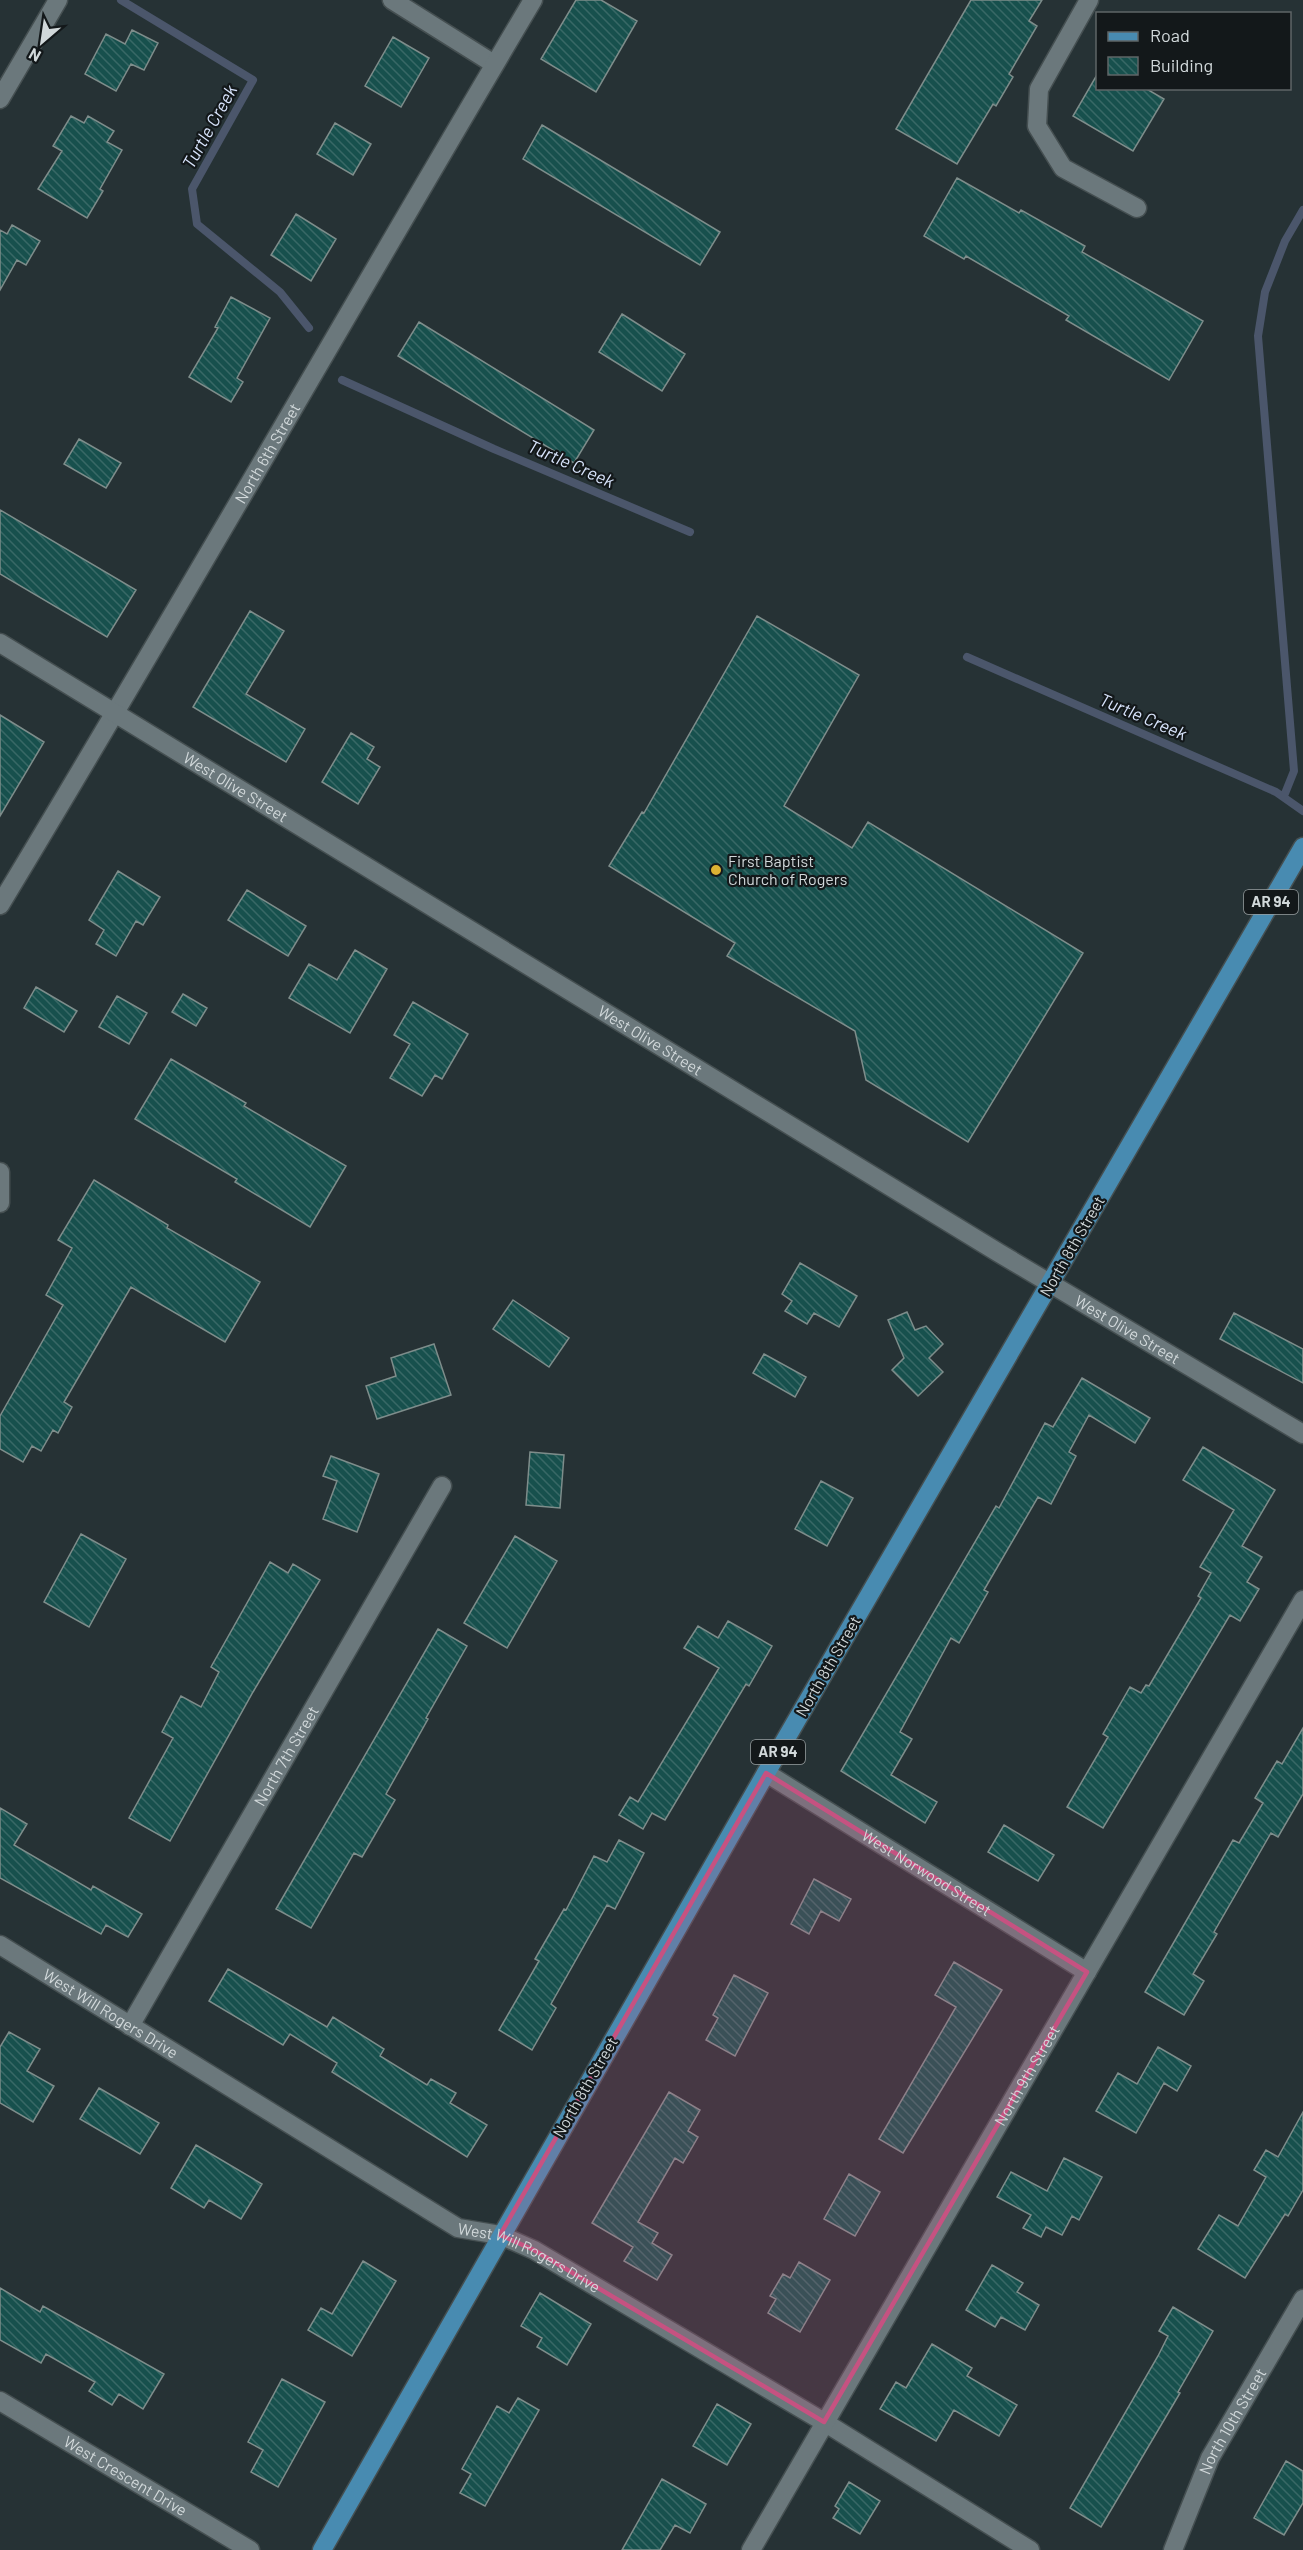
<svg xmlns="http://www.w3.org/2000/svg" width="1303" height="2550" font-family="Barlow,sans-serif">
  <defs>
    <pattern id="building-back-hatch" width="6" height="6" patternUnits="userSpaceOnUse" patternTransform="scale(1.5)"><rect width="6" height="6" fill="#17504d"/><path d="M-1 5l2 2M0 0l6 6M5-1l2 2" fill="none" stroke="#386866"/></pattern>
  </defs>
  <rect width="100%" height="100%" fill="#263235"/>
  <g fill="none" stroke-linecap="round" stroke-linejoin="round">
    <!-- stream -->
    <path stroke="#4b566b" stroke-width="8" d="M 121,0 L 253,80 L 192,189 L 197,224 L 280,292 L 309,328
      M 342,380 L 494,449 L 690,532
      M 967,657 L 1276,792 L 1303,811
      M 1284,796 L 1294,771 L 1258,336 L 1265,292 L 1285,241 L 1303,210"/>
  </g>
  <!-- building -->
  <path fill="url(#building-back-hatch)" stroke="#7e8d8b" stroke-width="1.5" d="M 576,0 L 601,0 L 637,21 L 596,92 L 541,59 Z
    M 971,0 L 1042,0 L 1029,21 L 1037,26 L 1009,74 L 1013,77 L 996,106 L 993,104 L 957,164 L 896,129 Z
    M 132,30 L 158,43 L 144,70 L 131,64 L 116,91 L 85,74 L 106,34 L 125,44 Z
    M 393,37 L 429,58 L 401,107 L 365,86 Z
    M 1098,73 L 1098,88 L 1145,88 L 1164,99 L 1133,151 L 1073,116 Z
    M 71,116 L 84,123 L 88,116 L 114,131 L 107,142 L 122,150 L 100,189 L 103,191 L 87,218 L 38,189 L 62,151 L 53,146 Z
    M 335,123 L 371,144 L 353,175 L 317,154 Z
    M 542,125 L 720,232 L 700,265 L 523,159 Z
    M 957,178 L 1019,213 L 1021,210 L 1085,246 L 1082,252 L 1203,321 L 1169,380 L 1066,320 L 1069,316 L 966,256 L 964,259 L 924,236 Z
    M 296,214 L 336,239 L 311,281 L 271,255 Z
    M 12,225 L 40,241 L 26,265 L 17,260 L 0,290 L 0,230 L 7,234 Z
    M 231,297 L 270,318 L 237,378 L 243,382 L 231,402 L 189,377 L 218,328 L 215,327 Z
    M 622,314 L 685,354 L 662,391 L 599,352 Z
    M 419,322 L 594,430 L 574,463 L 398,356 Z
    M 79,439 L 121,463 L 106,488 L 64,464 Z
    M 0,510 L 136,590 L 107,637 L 0,574 Z
    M 250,611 L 284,631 L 246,694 L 305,729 L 286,762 L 193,707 Z
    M 757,616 L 859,675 L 784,806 L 852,848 L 868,822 L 1083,953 L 968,1142 L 866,1080 L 855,1031 L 727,956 L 735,943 L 609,866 L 642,812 L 644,813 Z
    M 0,715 L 44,742 L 0,816 Z
    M 351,733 L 374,747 L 367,759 L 380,767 L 358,804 L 322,782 Z
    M 118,871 L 160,897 L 143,925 L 136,921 L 116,956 L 96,944 L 104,930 L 89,920 Z
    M 247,890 L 306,926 L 288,956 L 228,920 Z
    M 355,950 L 387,969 L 350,1033 L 289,998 L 309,964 L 337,980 Z
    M 36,987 L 77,1011 L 64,1032 L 24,1008 Z
    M 183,994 L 207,1008 L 196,1026 L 172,1012 Z
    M 117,996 L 147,1013 L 129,1044 L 99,1027 Z
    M 413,1002 L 468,1034 L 442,1079 L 435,1075 L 422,1096 L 390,1078 L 410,1044 L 394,1035 Z
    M 171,1059 L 246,1103 L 244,1106 L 346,1166 L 310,1227 L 235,1182 L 237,1179 L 135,1119 Z
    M 94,1180 L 168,1225 L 167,1228 L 260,1282 L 225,1342 L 131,1287 L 64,1402 L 72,1407 L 58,1433 L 53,1430 L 41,1451 L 32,1446 L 23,1462 L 0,1449 L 0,1416 L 63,1305 L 46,1295 L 72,1248 L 58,1240 Z
    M 800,1263 L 857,1296 L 839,1327 L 814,1313 L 807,1324 L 785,1311 L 792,1301 L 782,1294 Z
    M 513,1300 L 569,1338 L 549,1367 L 493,1329 Z
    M 907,1312 L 915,1330 L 926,1326 L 943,1344 L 929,1358 L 943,1372 L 918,1396 L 892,1370 L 904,1358 L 888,1320 Z
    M 1234,1313 L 1303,1349 L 1303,1383 L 1220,1339 Z
    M 434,1344 L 451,1395 L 377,1419 L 366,1386 L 396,1376 L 391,1358 Z
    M 764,1354 L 806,1377 L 795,1397 L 753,1373 Z
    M 1082,1378 L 1150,1418 L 1135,1443 L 1089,1415 L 1069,1452 L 1076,1456 L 1051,1504 L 1038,1497 L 984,1590 L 988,1592 L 959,1643 L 951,1638 L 900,1732 L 912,1739 L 891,1775 L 937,1802 L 925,1823 L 841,1771 L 996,1506 L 999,1508 L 1045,1423 L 1053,1427 Z
    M 1203,1447 L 1275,1490 L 1242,1546 L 1262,1557 L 1247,1582 L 1259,1589 L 1240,1621 L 1230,1615 L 1103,1828 L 1067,1807 L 1108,1737 L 1103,1734 L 1130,1687 L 1141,1693 L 1146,1685 L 1149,1686 L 1201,1598 L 1198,1596 L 1211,1573 L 1200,1567 L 1234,1510 L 1183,1480 Z
    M 530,1452 L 564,1455 L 560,1508 L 526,1505 Z
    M 331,1456 L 379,1474 L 357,1532 L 323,1519 L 337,1481 L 323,1476 Z
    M 821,1481 L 853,1498 L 827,1546 L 795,1529 Z
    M 81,1534 L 126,1559 L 89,1627 L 44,1602 Z
    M 515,1536 L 557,1561 L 507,1648 L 464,1623 Z
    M 270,1562 L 288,1573 L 293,1564 L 320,1580 L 253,1692 L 170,1841 L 129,1818 L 173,1738 L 162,1732 L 181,1696 L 201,1707 L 219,1672 L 211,1667 Z
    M 728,1621 L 772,1646 L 749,1686 L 746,1684 L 665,1820 L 652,1813 L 643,1829 L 619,1815 L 630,1797 L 638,1802 L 719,1668 L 684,1648 L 698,1626 L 718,1638 Z
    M 438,1629 L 467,1646 L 426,1718 L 428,1719 L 386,1794 L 395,1800 L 362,1857 L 354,1853 L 311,1928 L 276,1909 Z
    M 1303,1728 L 1303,1794 L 1278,1837 L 1271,1833 L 1214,1932 L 1217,1934 L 1193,1974 L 1204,1981 L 1184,2015 L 1145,1992 L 1233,1840 L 1239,1843 L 1263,1803 L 1255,1798 L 1277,1761 L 1282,1764 Z
    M 0,1808 L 27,1824 L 14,1845 L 91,1890 L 93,1886 L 142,1914 L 128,1937 L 106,1925 L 101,1934 L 0,1878 Z
    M 1004,1825 L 1054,1855 L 1038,1881 L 988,1852 Z
    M 619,1840 L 644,1853 L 615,1909 L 607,1905 L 551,2004 L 556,2008 L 532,2050 L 499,2030 L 539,1961 L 535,1959 L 564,1909 L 566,1910 L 594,1856 L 607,1862 Z
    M 814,1879 L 851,1899 L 839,1921 L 821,1911 L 809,1934 L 791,1924 Z
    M 954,1962 L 1002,1990 L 903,2153 L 879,2139 L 956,2007 L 935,1995 Z
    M 228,1969 L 327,2027 L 333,2017 L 384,2049 L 380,2056 L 427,2085 L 431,2079 L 456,2093 L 450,2103 L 487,2125 L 467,2157 L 332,2072 L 337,2063 L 290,2034 L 283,2045 L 209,2001 Z
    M 734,1975 L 768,1993 L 735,2056 L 706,2040 L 718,2018 L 713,2015 Z
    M 9,2032 L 40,2049 L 27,2071 L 54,2086 L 33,2122 L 0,2103 L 0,2047 Z
    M 1158,2047 L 1191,2066 L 1177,2091 L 1164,2083 L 1136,2133 L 1096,2111 L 1118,2073 L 1137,2084 Z
    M 99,2088 L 159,2123 L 140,2154 L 80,2119 Z
    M 669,2092 L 700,2110 L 688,2131 L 698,2137 L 683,2163 L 675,2158 L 638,2222 L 658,2233 L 652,2243 L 672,2255 L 657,2280 L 624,2261 L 633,2247 L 592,2223 Z
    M 1303,2112 L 1303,2190 L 1288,2216 L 1285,2214 L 1245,2278 L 1198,2249 L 1219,2215 L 1238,2226 L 1266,2177 L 1254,2170 L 1266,2150 L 1278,2157 Z
    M 196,2145 L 262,2184 L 241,2219 L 209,2200 L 204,2208 L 171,2188 Z
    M 1064,2158 L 1102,2177 L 1079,2220 L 1072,2216 L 1062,2235 L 1046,2227 L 1041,2237 L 1023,2228 L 1031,2215 L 997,2197 L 1011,2172 L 1047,2191 Z
    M 849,2174 L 880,2192 L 855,2236 L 824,2219 Z
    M 363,2261 L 396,2281 L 352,2356 L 308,2330 L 321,2308 L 332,2314 Z
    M 799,2262 L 830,2280 L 800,2332 L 768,2313 L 776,2299 L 770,2296 L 783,2274 L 790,2278 Z
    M 992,2265 L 1023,2283 L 1017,2292 L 1039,2305 L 1025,2330 L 1001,2317 L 995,2327 L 966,2310 Z
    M 0,2288 L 40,2312 L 43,2306 L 164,2374 L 143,2409 L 119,2394 L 112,2405 L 89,2391 L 95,2382 L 46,2354 L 41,2363 L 0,2340 Z
    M 540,2293 L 591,2324 L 567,2365 L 537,2347 L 542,2338 L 521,2326 Z
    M 1173,2307 L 1213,2331 L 1178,2392 L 1180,2393 L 1101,2527 L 1070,2508 L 1158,2356 L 1168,2336 L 1159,2331 Z
    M 932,2344 L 972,2368 L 967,2376 L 1017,2405 L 999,2436 L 954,2410 L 936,2441 L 880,2409 L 896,2382 L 906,2388 Z
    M 282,2379 L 325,2402 L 278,2487 L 251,2472 L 263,2450 L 248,2442 Z
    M 518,2398 L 539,2410 L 485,2506 L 460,2493 L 471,2474 L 462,2469 L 497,2406 L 509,2413 Z
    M 717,2404 L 751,2424 L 727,2465 L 693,2446 Z
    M 1286,2461 L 1303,2471 L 1303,2503 L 1284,2535 L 1254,2518 Z
    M 662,2479 L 706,2504 L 690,2533 L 675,2525 L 660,2550 L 622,2550 Z
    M 849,2482 L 880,2501 L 860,2534 L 833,2518 L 839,2509 L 835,2506 Z"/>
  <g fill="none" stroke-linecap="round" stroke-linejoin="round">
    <!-- street casing -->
    <g stroke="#454f51" stroke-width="21">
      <g id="street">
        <path d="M 392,0 L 494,64"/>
        <path d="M 1089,0 L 1039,89 L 1037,126 L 1063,168 L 1137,208"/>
        <path d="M 0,99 L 58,0"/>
        <path id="s1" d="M 0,905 C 181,606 354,301 533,0"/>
        <path d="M 0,1172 L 0,1203"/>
        <path id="s2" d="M 766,1773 L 1087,1972"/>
        <path id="s3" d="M 0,1945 L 458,2228 L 500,2235 L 534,2250 L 824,2422 L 1030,2550"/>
        <path id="s4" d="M 130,2026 L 442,1486"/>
        <path id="s5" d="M 0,2401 L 250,2550"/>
        <path id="s6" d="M 751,2550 L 1303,1600"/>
        <path id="s7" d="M 1173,2550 L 1210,2458 L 1303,2299"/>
      </g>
    </g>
    <!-- secondary casing -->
    <g stroke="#454f51" stroke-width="21">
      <g id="secondary">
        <path id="s8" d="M 0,643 L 999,1253 L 1303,1434"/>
      </g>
    </g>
    <!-- primary casing -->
    <g stroke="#454f51" stroke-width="21">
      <path id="primary" d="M 322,2550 L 766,1773 L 1303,847"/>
    </g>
    <!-- street -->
    <use href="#street" stroke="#6b787c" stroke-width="18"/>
    <!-- secondary -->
    <use href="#secondary" stroke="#6b787c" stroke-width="18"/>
    <!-- primary -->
    <use href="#primary" stroke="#488bb1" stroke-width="18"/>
  </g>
  <!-- marked area -->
  <path fill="#c65281" fill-opacity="0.2" stroke="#c65281" stroke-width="4.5" stroke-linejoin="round" d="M 766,1773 L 1087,1972 L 824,2422 L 534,2250 L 500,2235 Z"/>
  <!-- markers -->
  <circle fill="#dcb233" stroke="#13181a" stroke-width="2" cx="716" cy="870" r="6"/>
  <g text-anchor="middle" stroke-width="4.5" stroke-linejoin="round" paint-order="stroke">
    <!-- shield labels -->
    <g fill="#13181a" stroke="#989ea0" stroke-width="1.5">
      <rect x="1244" y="890" width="54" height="24" rx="4.5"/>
      <rect x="751" y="1740" width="54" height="24" rx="4.5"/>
    </g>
    <g font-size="15" font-weight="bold" fill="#d1d8da">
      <text x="1271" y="907">AR 94</text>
      <text x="778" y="1757">AR 94</text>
    </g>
    <!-- street labels -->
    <g font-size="16" fill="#d1d8da" stroke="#13181a">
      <text dy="6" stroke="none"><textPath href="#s1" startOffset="525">North 6th Street</textPath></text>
      <text dy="6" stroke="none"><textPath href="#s8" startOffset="276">West Olive Street</textPath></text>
      <text dy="6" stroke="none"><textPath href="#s8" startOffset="762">West Olive Street</textPath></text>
      <text transform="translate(1072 1246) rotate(-60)" y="6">North 8th Street</text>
      <text dy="6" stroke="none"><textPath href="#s8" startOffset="1320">West Olive Street</textPath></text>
      <text transform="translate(828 1666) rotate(-60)" y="6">North 8th Street</text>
      <text dy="6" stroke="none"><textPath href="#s4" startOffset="312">North 7th Street</textPath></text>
      <text dy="6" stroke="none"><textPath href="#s2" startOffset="189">West Norwood Street</textPath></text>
      <text dy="6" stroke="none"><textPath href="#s3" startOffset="130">West Will Rogers Drive</textPath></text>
      <text dy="6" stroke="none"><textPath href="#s6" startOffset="549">North 9th Street</textPath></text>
      <text transform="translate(585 2087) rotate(-60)" y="6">North 8th Street</text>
      <text dy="6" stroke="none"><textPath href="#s3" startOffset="616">West Will Rogers Drive</textPath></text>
      <text dy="6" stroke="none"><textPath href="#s7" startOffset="142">North 10th Street</textPath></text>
      <text dy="6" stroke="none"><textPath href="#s5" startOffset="146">West Crescent Drive</textPath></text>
    </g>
    <!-- poi labels -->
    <g font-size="16" fill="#d1d8da" stroke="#13181a" text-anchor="start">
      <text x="728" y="867">First Baptist<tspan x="728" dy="18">Church of Rogers</tspan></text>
    </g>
    <!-- water labels -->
    <g font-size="18" font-style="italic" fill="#d9e5fd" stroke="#13181a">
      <text transform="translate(210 127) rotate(-61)" y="6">Turtle Creek</text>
      <text transform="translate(571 464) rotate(24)" y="6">Turtle Creek</text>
      <text transform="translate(1143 717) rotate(23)" y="6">Turtle Creek</text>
    </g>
  </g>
  <!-- legend -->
  <rect x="1096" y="12" width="195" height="78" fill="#13181a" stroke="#5f6567" stroke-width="1.5"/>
  <rect x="1108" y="32" width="30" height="9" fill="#488bb1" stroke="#5f6567" stroke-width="1.5"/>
  <text x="1150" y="42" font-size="18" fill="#d1d8da">Road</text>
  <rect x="1108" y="57" width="30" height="18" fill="url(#building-back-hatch)" stroke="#5f6567" stroke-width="1.5"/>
  <text x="1150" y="72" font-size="18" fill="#d1d8da">Building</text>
  <!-- north arrow -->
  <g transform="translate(42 42) rotate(209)" stroke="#13181a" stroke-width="4.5" paint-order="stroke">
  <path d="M0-4.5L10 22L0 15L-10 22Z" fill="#d1d8da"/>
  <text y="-9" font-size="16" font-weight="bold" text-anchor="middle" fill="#d1d8da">N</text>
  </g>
</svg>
